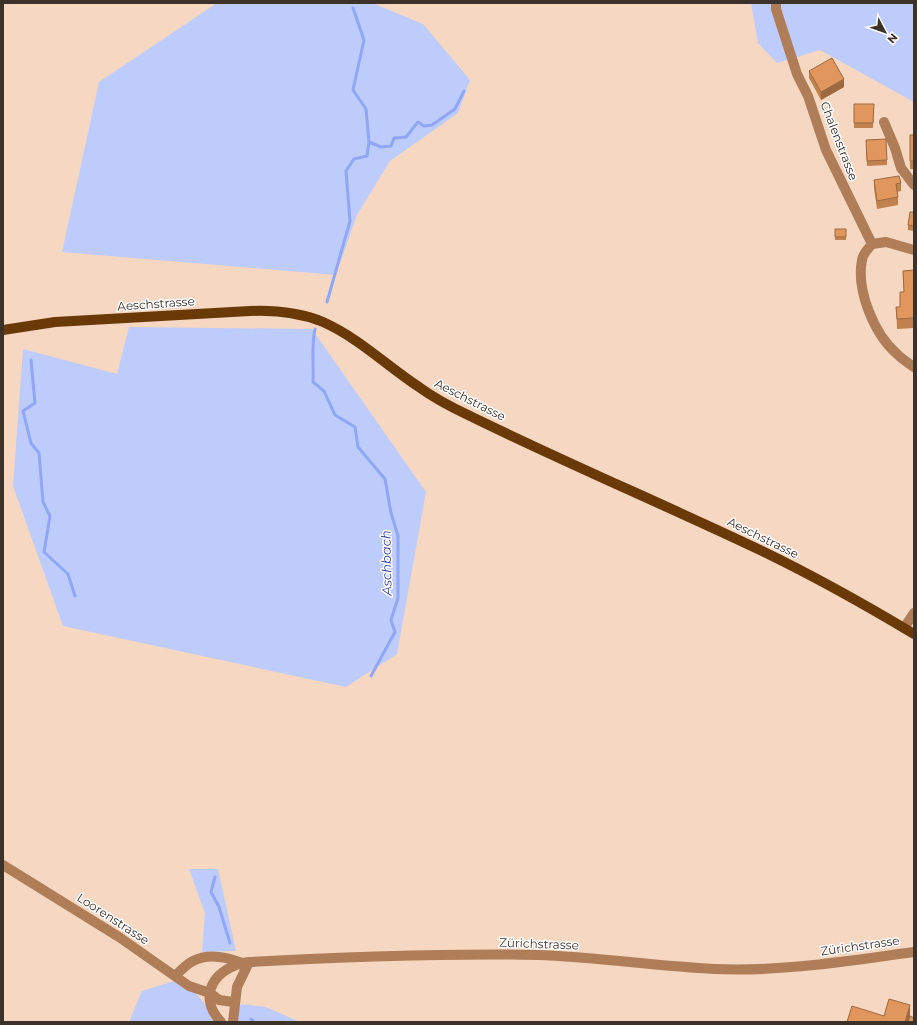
<svg xmlns="http://www.w3.org/2000/svg" width="917" height="1025" font-family="Montserrat,sans-serif">
  <rect width="100%" height="100%" fill="#f6d7c2"/>
  <!-- green -->
  <path fill="#beccfb" d="M 217,3 L 372,3 L 423,24 L 470,80 L 458,113 L 390,161 L 357,215 L 336,275 L 62,252 L 99,82 Z
    M 751,3 L 914,3 L 914,102 L 820,50 L 777,63 L 758,43 Z
    M 129,327 L 312,329 L 426,492 L 397,654 L 346,687 L 63,626 L 13,486 L 23,349 L 117,374 Z
    M 189,869 L 218,869 L 236,951 L 202,952 L 205,913 Z
    M 174,981 L 195,992 L 219,1022 L 129,1022 L 142,991 Z
    M 241,1004 L 266,1007 L 300,1022 L 234,1022 Z"/>
  <g fill="none" stroke-linecap="round" stroke-linejoin="round">
    <!-- stream -->
    <path stroke="#91a6f4" stroke-width="3" d="M 369,142 L 381,147 L 391,146 L 394,138 L 406,137 L 418,122 L 424,126 L 432,125 L 455,109 L 464,91
      M 327,302 L 350,221 L 346,171 L 354,159 L 367,156 L 369,142 L 366,109 L 353,90 L 364,40 L 353,8
      M 315,329 C 311,347 314,364 313,382 L 324,391 L 335,415 L 355,427 L 358,447 L 385,479 L 391,513 L 398,536 L 398,598 L 391,620 L 395,632 L 371,676
      M 31,360 L 35,403 L 23,411 L 31,443 L 39,453 L 43,502 L 50,516 L 44,552 L 68,574 L 75,596
      M 215,877 L 211,892 L 219,907 L 230,943
      M 251,1019 L 254,1022"/>
    <!-- minor -->
    <path stroke="#af7e59" stroke-width="10" d="M 776,3 L 776,9 L 797,74 L 808,96 L 826,150 L 872,244
      M 884,122 L 895,148 L 901,168 L 914,185
      M 872,244 C 868,249 863,253 862,260 C 856,290 874,334 897,354 C 902,359 908,363 914,367
      M 872,244 L 886,242 L 914,250
      M 904,628 L 914,613
      M 3,865 L 119,937 L 189,986 L 210,993 L 219,1000 L 234,1002
      M 176,975 C 181,970 187,964 193,961 C 208,953 227,957 242,963
      M 221,1022 C 195,994 217,966 249,962 C 345,957 441,953 537,955 C 596,957 655,966 714,969 C 782,972 847,961 914,952
      M 233,1022 L 237,987 L 249,962"/>
    <!-- major -->
    <path stroke="#6a3908" stroke-width="10" d="M 3,330 L 55,322 L 250,311 C 276,310 299,312 323,322 C 359,338 387,366 419,387 C 434,398 451,407 468,415 C 564,462 663,504 760,550 C 812,575 864,604 914,634"/>
  </g>
  <!-- wall -->
  <path fill="#c1814f" d="M 809,71 L 844,87 L 821,100 L 809,78 Z
    M 854,104 L 874,104 L 873,128 L 854,128 Z
    M 910,135 L 914,135 L 914,169 L 910,169 Z
    M 866,146 L 887,160 L 887,165 L 867,166 Z
    M 874,180 L 901,183 L 901,191 L 897,192 L 898,197 L 898,205 L 877,209 L 874,188 Z
    M 914,212 L 914,231 L 908,230 L 908,225 Z
    M 835,229 L 846,229 L 846,240 L 835,240 Z
    M 914,270 L 914,328 L 897,329 L 896,307 L 900,307 L 904,292 L 903,271 Z"/>
  <!-- shaded-wall -->
  <path fill="#9d6940" d="M 844,79 L 844,87 L 821,100 L 821,92 Z
    M 910,1005 L 910,1016 L 908,1022 L 905,1022 Z"/>
  <!-- building -->
  <path fill="#e0965c" stroke="#9d6940" d="M 832,58 L 844,79 L 821,92 L 809,71 Z
    M 854,104 L 874,104 L 873,123 L 854,123 Z
    M 910,135 L 914,135 L 914,161 L 910,161 Z
    M 886,139 L 887,160 L 867,161 L 866,140 Z
    M 899,176 L 901,183 L 896,184 L 898,197 L 877,201 L 874,180 Z
    M 910,212 L 914,212 L 914,226 L 908,225 Z
    M 835,229 L 846,229 L 846,237 L 835,237 Z
    M 914,270 L 914,318 L 897,319 L 896,307 L 900,307 L 900,292 L 904,292 L 903,271 Z
    M 889,999 L 910,1005 L 905,1022 L 847,1022 L 852,1006 L 884,1016 Z
    M 910,1016 L 914,1018 L 914,1022 L 908,1022 Z"/>
  <g text-anchor="middle" stroke-width="3" stroke-linejoin="round" paint-order="stroke">
    <!-- street labels -->
    <g font-size="12" fill="#3d3229" stroke="#fff">
      <text transform="translate(839 141) rotate(69)" y="4">Chalenstrasse</text>
      <text transform="translate(156 304) rotate(-4)" y="4">Aeschstrasse</text>
      <text transform="translate(470 400) rotate(27)" y="4">Aeschstrasse</text>
      <text transform="translate(763 538) rotate(26)" y="4">Aeschstrasse</text>
      <text transform="translate(113 919) rotate(33)" y="4">Loorenstrasse</text>
      <text transform="translate(539 944) rotate(2)" y="4">Zürichstrasse</text>
      <text transform="translate(860 946) rotate(-8)" y="4">Zürichstrasse</text>
    </g>
    <!-- water labels -->
    <g font-size="13" font-style="italic" fill="#3846a0" stroke="#fff">
      <text transform="translate(386 563) rotate(-91)" y="5">Aschbach</text>
    </g>
  </g>
  <!-- border -->
  <rect width="917" height="1025" fill="none" stroke="#3d3229" stroke-width="8"/>
  <!-- north arrow -->
  <g transform="translate(885 32) rotate(131)" stroke="#ffffff" stroke-width="3" paint-order="stroke">
  <path d="M0-3L7 15L0 10L-7 15Z" fill="#3d3229"/>
  <text y="-6" font-size="11" font-weight="bold" text-anchor="middle" fill="#3d3229">N</text>
  </g>
</svg>
